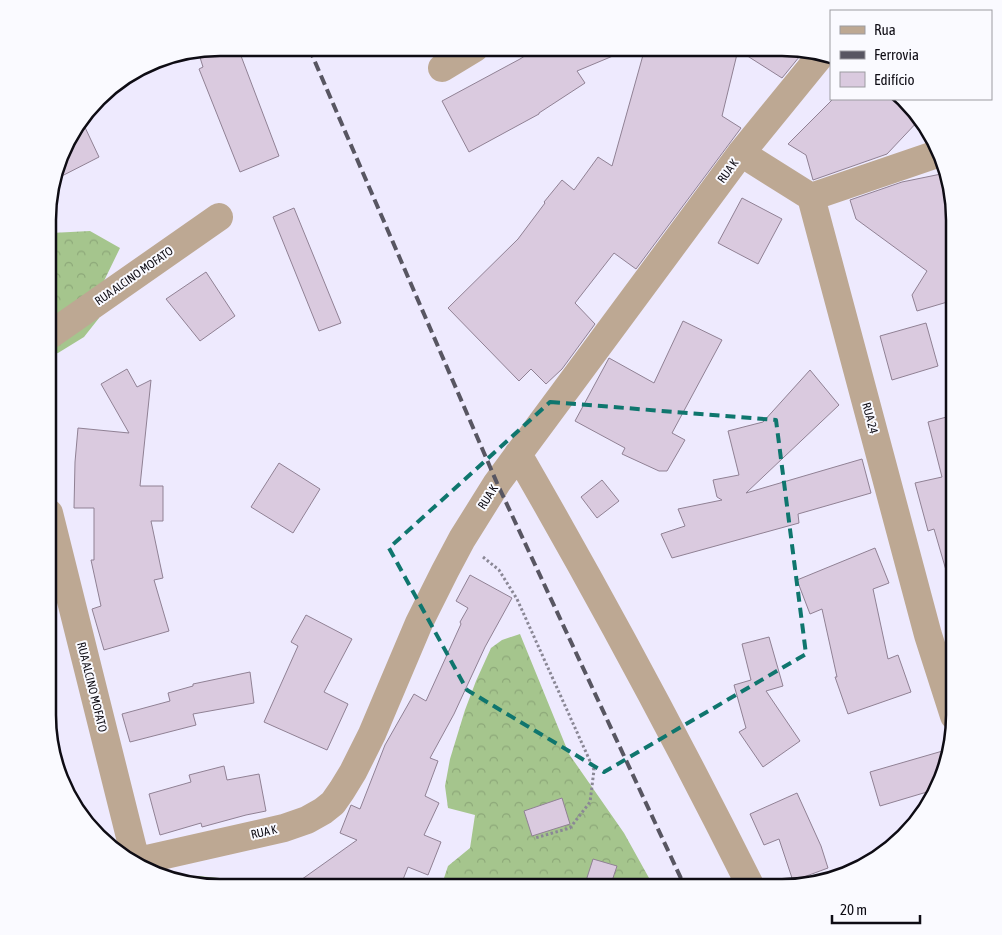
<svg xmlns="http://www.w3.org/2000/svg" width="1002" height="935" font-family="'Asap Condensed',sans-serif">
  <defs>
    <pattern id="forest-crowns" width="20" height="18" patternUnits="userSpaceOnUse" patternTransform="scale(1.25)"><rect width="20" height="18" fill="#a5c58d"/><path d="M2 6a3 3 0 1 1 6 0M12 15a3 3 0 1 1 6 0" fill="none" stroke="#8da879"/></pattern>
  </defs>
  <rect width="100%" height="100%" fill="#eeeafe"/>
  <!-- forest -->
  <path fill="url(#forest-crowns)" d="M 90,231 L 120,248 L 103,283 L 99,318 L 84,337 L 58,353 L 50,354 L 51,233 Z
    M 520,634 L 569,754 L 624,833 L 654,887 L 441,887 L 448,866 L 470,848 L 475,815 L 448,808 L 445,786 L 450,759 L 465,710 L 476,681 L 491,648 L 502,640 Z
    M 198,876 L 229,879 L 238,887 L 220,887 L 180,878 Z"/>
  <!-- building -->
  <path fill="#dacadf" stroke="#908194" d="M 221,48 L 238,48 L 279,156 L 240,172 L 199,69 L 203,67 L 198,51 Z
    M 537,48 L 632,48 L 577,71 L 585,83 L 539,113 L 539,114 L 469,152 L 442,101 L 520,59 Z
    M 645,48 L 793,48 L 804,51 L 782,78 L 738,50 L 722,116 L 741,128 L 636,269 L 614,253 L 575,303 L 595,324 L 562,369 L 546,384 L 531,369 L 519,381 L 448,308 L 518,239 L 545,203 L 544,202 L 562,180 L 574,190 L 598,157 L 612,166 Z
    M 833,99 L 901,99 L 912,107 L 920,119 L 887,154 L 813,180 L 806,155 L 788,144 Z
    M 82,121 L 99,157 L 54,180 L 71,134 Z
    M 946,173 L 954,209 L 954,300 L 917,311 L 912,295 L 927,271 L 856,219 L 850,200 L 902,182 Z
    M 742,198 L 782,219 L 758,264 L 718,243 Z
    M 294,208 L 341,323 L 319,331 L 273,217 Z
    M 206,272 L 235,316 L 200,341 L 166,299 Z
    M 683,321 L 722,340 L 672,433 L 685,440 L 667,471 L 659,471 L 622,454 L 625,448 L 575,421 L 609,358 L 654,383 Z
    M 926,323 L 938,366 L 892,380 L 880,336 Z
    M 127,369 L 137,387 L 151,380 L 140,486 L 163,486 L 163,521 L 151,521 L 163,578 L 154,580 L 169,631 L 104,650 L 92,609 L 101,606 L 91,560 L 94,560 L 94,508 L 74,508 L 75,462 L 78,428 L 129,433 L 101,384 Z
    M 810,370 L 839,405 L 746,493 L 862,459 L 871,493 L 798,514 L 799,523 L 672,558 L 661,534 L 685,526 L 678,509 L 722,500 L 717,497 L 713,480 L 739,475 L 728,431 L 763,422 Z
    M 954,415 L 954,576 L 948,577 L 934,529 L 928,531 L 915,483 L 942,477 L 928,422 Z
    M 279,463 L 320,489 L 293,533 L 251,507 Z
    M 602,480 L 619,501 L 597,518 L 581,497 Z
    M 875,548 L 889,583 L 873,589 L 888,659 L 898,655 L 911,692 L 848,714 L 835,677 L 837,677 L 822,609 L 810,614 L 797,580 Z
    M 470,575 L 512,598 L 485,647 L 454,714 L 430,758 L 438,761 L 425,796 L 439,803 L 424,835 L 441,842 L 428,875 L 408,867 L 400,887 L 291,887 L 357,840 L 340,833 L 351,805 L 360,809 L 385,745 L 414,694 L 426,701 L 461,624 L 460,622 L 468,608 L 456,601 Z
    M 306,615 L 352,639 L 324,692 L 348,704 L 327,750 L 264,722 L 298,646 L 291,642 Z
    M 769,637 L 783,686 L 766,691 L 800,741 L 763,767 L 739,732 L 746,728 L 734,685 L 751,680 L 742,644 Z
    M 250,672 L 254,703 L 193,714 L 196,725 L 130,742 L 122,714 L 170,701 L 168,693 L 193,686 L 193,684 Z
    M 946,750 L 937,789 L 880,806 L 870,772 Z
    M 224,766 L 227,780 L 259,774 L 266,811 L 246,815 L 202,827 L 201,823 L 160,835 L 149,794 L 191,782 L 189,775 Z
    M 797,793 L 821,846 L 828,868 L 793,881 L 779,839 L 764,845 L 750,814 Z
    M 562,798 L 570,824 L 532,836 L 524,811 Z
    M 593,859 L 617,866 L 610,887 L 584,887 Z"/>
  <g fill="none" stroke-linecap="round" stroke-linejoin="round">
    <!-- path -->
    <path stroke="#8a8795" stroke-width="3" stroke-dasharray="2.5 2.5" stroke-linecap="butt" d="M 483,557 L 499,570 L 517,599 L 594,770 L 590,802 L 570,828 L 535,838"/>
    <!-- minor -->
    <path stroke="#bda893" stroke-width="28" d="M 442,68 L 475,48
      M 741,153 L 811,197 L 928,635 L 954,716
      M 811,197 L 940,153
      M 50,335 L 219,217
      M 518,454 C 600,596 678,741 751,887
      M 49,513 L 136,861
      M 134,862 L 284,828 L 307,820 L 323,811 L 333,803 L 342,790 L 353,772 L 372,734 L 419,623 L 445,571 L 462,539 L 497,483 L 741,153 L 821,55"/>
    <!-- rail -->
    <path stroke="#585662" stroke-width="4" stroke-dasharray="10 5" stroke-linecap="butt" d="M 309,48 L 497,483 L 685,887"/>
  </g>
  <!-- marked area -->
  <path fill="none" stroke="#0f766e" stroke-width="4" stroke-dasharray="10 6" stroke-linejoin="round" d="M 550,402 L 776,420 L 806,654 L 604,772 L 467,690 L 389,548 Z"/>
  <g text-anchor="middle" stroke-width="4" stroke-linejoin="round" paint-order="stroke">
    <!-- street labels -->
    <g font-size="12" fill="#0e0c14" stroke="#fafaff">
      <text transform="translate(728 171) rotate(-54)" y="4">RUA K</text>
      <text transform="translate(134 276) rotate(-35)" y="4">RUA ALCINO MOFATO</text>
      <text transform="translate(870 418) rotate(75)" y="4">RUA 24</text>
      <text transform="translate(488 497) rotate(-57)" y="4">RUA K</text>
      <text transform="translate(92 687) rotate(76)" y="4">RUA ALCINO MOFATO</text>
      <text transform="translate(264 832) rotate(-13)" y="4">RUA K</text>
    </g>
  </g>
  <!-- crop -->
  <path d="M0 0H1002V935H0ZM220 56H782A164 164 0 0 1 946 220V715A164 164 0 0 1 782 879H220A164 164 0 0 1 56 715V220A164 164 0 0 1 220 56Z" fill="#fafaff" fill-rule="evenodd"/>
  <path fill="none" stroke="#0e0c14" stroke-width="2.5" d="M220 56H782A164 164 0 0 1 946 220V715A164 164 0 0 1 782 879H220A164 164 0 0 1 56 715V220A164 164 0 0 1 220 56Z"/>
  <!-- legend -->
  <rect x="830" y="10" width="162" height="90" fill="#fafaff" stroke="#9c9ba1"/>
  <rect x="840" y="26" width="25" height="8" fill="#bda893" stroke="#9c9ba1"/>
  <text x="874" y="35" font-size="15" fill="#0e0c14">Rua</text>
  <rect x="840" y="51" width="25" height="8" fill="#585662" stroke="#9c9ba1"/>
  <text x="874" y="60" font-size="15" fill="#0e0c14">Ferrovia</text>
  <rect x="840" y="72" width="25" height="15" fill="#dacadf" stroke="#9c9ba1"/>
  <text x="874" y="85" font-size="15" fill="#0e0c14">Edifício</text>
  <!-- scale -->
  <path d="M832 915v8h88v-8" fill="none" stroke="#0e0c14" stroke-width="2.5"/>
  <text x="840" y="915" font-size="15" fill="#0e0c14" stroke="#fafaff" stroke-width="4" paint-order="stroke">20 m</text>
</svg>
